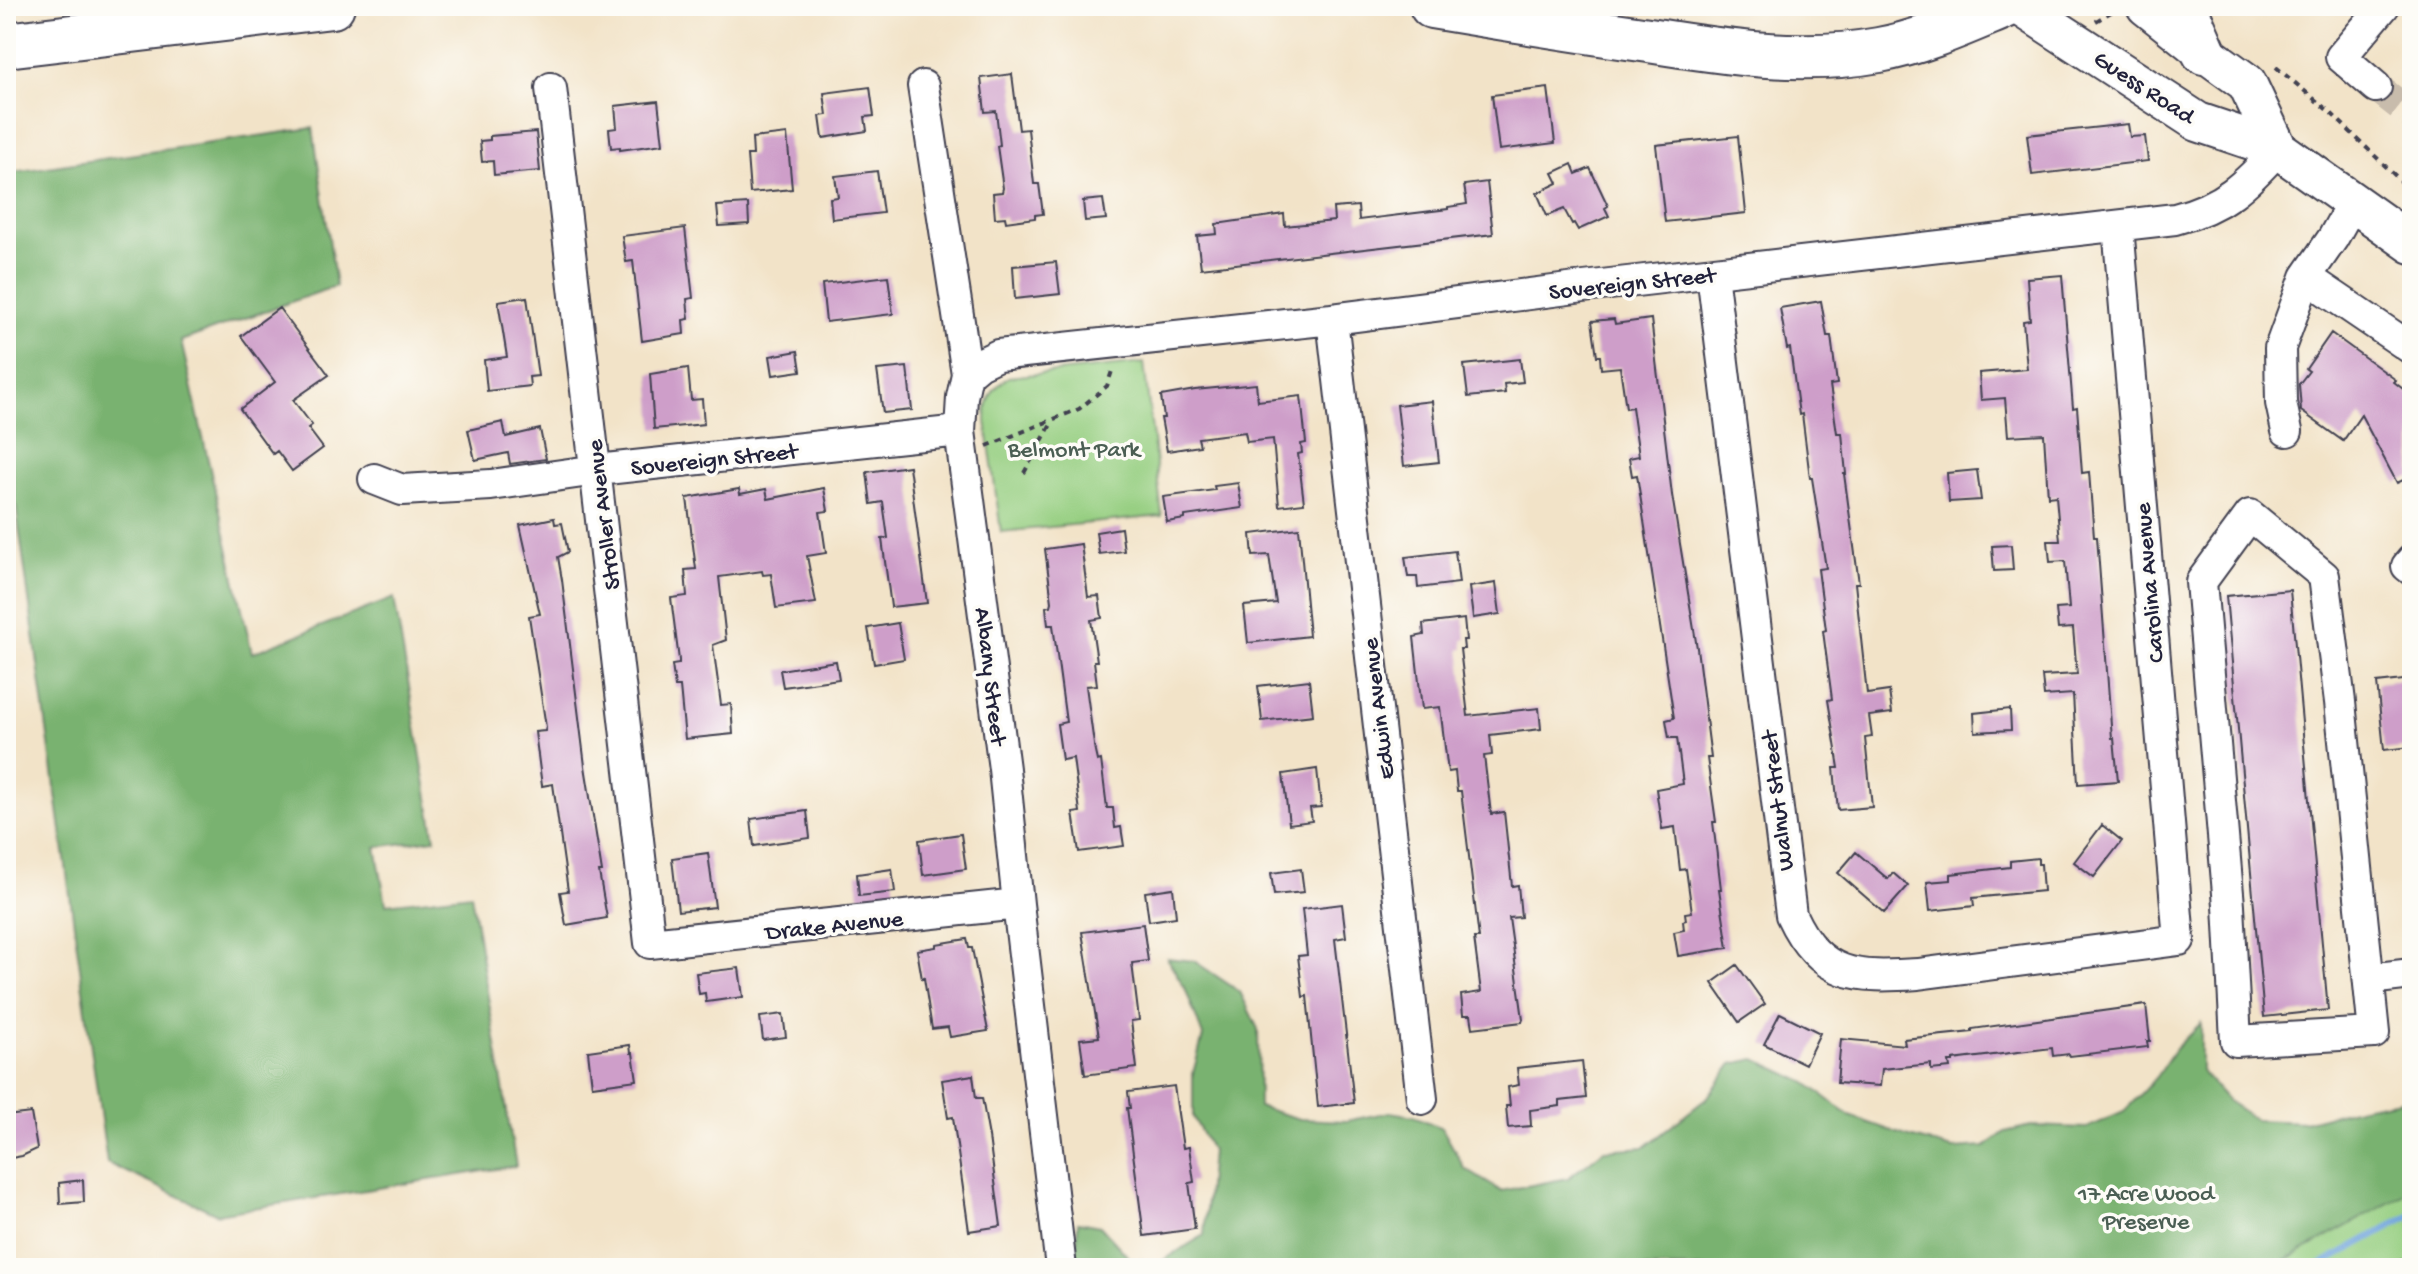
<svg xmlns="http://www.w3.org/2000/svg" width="2418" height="1274" font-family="'Gochi Hand',sans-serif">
  <rect width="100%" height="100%" fill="#fdfcf7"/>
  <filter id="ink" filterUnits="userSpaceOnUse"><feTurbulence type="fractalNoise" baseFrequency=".0125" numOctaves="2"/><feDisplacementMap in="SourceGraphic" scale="16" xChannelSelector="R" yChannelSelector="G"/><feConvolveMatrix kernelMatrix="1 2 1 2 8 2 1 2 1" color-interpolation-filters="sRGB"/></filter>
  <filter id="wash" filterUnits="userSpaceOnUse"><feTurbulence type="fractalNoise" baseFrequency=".006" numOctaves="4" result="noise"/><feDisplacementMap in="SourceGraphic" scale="32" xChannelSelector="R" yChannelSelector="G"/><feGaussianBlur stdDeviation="1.8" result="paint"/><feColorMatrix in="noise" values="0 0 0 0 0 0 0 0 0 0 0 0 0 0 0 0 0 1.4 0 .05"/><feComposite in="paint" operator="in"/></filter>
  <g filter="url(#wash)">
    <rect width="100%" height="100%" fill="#f2e3c8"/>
    <!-- green -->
    <path fill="#97cf82" stroke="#5c785e" stroke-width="2" d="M 1144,363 L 1162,516 L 1001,532 L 986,421 C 986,400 991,390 1008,377 Z
      M 2412,1162 L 2412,1268 L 2230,1268 Z"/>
    <!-- forest -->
    <path fill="#79b270" stroke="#4e6a56" stroke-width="2" d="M 313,128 L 336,286 L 181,341 L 252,653 L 394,598 L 435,839 L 376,847 L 386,904 L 471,894 L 516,1166 L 217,1214 L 107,1163 L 6,433 L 6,173 Z
      M 1167,958 L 1194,961 L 1240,992 L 1258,1029 L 1259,1107 L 1300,1119 L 1346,1121 L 1390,1112 L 1414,1116 L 1442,1128 L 1465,1169 L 1501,1191 L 1568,1178 L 1604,1150 L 1645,1147 L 1707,1098 L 1732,1064 L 1756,1059 L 1807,1083 L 1850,1116 L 1906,1136 L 1953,1149 L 1985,1147 L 2005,1132 L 2031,1126 L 2087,1128 L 2124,1112 L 2156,1077 L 2175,1049 L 2201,1023 L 2201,1071 L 2228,1101 L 2256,1120 L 2304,1122 L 2361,1107 L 2412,1098 L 2412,1190 L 2271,1268 L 1078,1268 L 1076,1259 L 1078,1222 L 1100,1226 L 1130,1259 L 1159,1263 L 1204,1235 L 1211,1150 L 1193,1117 L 1193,1073 L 1203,1036 L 1185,988 Z"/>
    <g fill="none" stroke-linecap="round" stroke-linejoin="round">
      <!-- stream -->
      <path stroke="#70a4dd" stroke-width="7" d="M 2315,1268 L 2412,1214"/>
    </g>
    <g id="blocks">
      <!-- building -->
      <path fill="#ce9ec9" d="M 1012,74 L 1019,130 L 1028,129 L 1034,184 L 1039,184 L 1043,214 L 1035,215 L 1035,218 L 1006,222 L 1005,217 L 995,218 L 993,193 L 1002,192 L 1003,188 L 997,146 L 1000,145 L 996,111 L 985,112 L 981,78 Z
        M 870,87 L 874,116 L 865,117 L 867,131 L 823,138 L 820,116 L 827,115 L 824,93 Z
        M 1548,88 L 1555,143 L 1499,150 L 1492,95 Z
        M 658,101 L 663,144 L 620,150 L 620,147 L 611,148 L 609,129 L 617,128 L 615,106 Z
        M 2128,124 L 2130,137 L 2145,136 L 2148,161 L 2032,175 L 2027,135 Z
        M 536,132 L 540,171 L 494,175 L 493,161 L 482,162 L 480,141 L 490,140 L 490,136 Z
        M 787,134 L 792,189 L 750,193 L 747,155 L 753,155 L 752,138 Z
        M 1738,136 L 1746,213 L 1665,222 L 1656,145 Z
        M 1572,164 L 1576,174 L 1590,168 L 1608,206 L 1605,208 L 1609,216 L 1578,230 L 1574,223 L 1572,224 L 1564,209 L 1547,216 L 1537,193 L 1558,183 L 1553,173 Z
        M 877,171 L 883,213 L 832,219 L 830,198 L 838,197 L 835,176 Z
        M 1487,182 L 1493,234 L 1201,268 L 1197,236 L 1217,234 L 1216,224 L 1284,214 L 1285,226 L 1334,221 L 1333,208 L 1358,206 L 1359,220 L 1448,209 L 1448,207 L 1467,204 L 1464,185 Z
        M 1103,199 L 1106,219 L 1085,221 L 1083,201 Z
        M 748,204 L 749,224 L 719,226 L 717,206 Z
        M 685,228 L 693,298 L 687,299 L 689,319 L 683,320 L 684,334 L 642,341 L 633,261 L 626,262 L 622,236 Z
        M 1056,262 L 1060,294 L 1015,299 L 1013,266 Z
        M 2062,275 L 2073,408 L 2077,407 L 2082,473 L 2089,472 L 2094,537 L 2097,537 L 2112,738 L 2114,738 L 2118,781 L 2078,784 L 2073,694 L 2044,696 L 2042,676 L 2077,674 L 2073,628 L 2058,629 L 2056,609 L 2069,608 L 2065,561 L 2050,562 L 2048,541 L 2060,541 L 2056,496 L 2048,497 L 2044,434 L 2008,436 L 2005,398 L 1981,400 L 1979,373 L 2027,369 L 2023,321 L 2030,320 L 2027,278 Z
        M 888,276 L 893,314 L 826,322 L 822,284 Z
        M 527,297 L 538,376 L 529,377 L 530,386 L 487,391 L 484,360 L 507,357 L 498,301 Z
        M 1821,301 L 1827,336 L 1831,336 L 1837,384 L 1830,385 L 1837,433 L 1842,433 L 1846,474 L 1844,474 L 1859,583 L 1855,583 L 1867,694 L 1889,691 L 1892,713 L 1869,716 L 1872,737 L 1865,738 L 1872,807 L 1838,810 L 1834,768 L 1839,768 L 1828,700 L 1832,699 L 1823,631 L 1826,630 L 1818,569 L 1826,568 L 1812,478 L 1810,478 L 1802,414 L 1799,415 L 1790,348 L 1787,349 L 1780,308 Z
        M 279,308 L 329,375 L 293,400 L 312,425 L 308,428 L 323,448 L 292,471 L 277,451 L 273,454 L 240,409 L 275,382 L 241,336 Z
        M 1614,319 L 1615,324 L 1651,319 L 1672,495 L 1697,648 L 1711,758 L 1707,758 L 1716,822 L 1713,822 L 1721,889 L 1719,889 L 1728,948 L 1678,956 L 1674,932 L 1684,930 L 1683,921 L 1686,920 L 1685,913 L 1692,912 L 1686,869 L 1680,870 L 1675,827 L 1662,829 L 1656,789 L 1683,784 L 1677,738 L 1669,738 L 1666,720 L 1674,718 L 1637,475 L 1632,476 L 1629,458 L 1639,456 L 1632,407 L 1626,408 L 1620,367 L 1601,369 L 1600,356 L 1597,356 L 1592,321 Z
        M 2331,333 L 2396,380 L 2394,382 L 2412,396 L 2412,476 L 2397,483 L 2361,415 L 2343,441 L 2301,411 L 2299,384 L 2309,371 L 2306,369 Z
        M 798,351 L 801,371 L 773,375 L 770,356 Z
        M 1520,359 L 1523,382 L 1504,384 L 1505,393 L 1468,397 L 1464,365 Z
        M 907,367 L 912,410 L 883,413 L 877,370 Z
        M 688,368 L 691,400 L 702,399 L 704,424 L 654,429 L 650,374 Z
        M 1256,384 L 1258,401 L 1301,396 L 1306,443 L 1301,444 L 1302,453 L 1298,454 L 1304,503 L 1279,506 L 1273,439 L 1247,442 L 1245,432 L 1198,438 L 1200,446 L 1167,451 L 1161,418 L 1164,418 L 1161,396 L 1195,390 Z
        M 1432,401 L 1439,462 L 1404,466 L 1397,405 Z
        M 503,422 L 506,437 L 540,429 L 546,459 L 510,464 L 508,453 L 475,460 L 468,430 Z
        M 909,466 L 927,603 L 891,607 L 882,539 L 888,538 L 883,502 L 871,504 L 867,472 Z
        M 1977,470 L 1981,500 L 1949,502 L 1947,473 Z
        M 1238,483 L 1242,508 L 1185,516 L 1185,519 L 1167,522 L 1163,497 L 1215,490 L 1214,486 Z
        M 824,488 L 828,511 L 820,512 L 826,553 L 807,556 L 816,603 L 776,608 L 771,574 L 763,575 L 762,571 L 719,577 L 726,640 L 713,645 L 721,705 L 731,704 L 733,734 L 685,739 L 680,687 L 675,687 L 672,665 L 679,664 L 679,660 L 671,598 L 687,596 L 685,570 L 696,569 L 687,498 L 739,489 L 740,494 L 766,489 L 768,499 Z
        M 554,518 L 555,524 L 562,523 L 568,552 L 558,557 L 562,580 L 585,766 L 602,872 L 599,872 L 607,918 L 566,925 L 560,892 L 568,891 L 553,784 L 542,786 L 535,732 L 545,731 L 546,727 L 529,616 L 540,614 L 520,525 Z
        M 1121,528 L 1124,551 L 1099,554 L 1096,532 Z
        M 1299,528 L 1309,636 L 1248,643 L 1244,606 L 1276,603 L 1269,555 L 1253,556 L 1251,534 Z
        M 1081,544 L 1088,597 L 1099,596 L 1102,618 L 1091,620 L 1097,661 L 1094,661 L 1097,685 L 1086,686 L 1095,752 L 1097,761 L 1101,760 L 1107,808 L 1113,808 L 1115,828 L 1121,827 L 1124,846 L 1079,852 L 1073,813 L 1080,812 L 1073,758 L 1062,760 L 1057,724 L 1066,722 L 1053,625 L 1048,625 L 1046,607 L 1051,606 L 1052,602 L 1045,549 Z
        M 2011,545 L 2013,570 L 1994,571 L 1992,546 Z
        M 1455,551 L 1459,583 L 1418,588 L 1417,577 L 1408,577 L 1405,557 Z
        M 1496,583 L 1500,614 L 1473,618 L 1469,587 Z
        M 2290,590 L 2328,1010 L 2264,1017 L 2226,596 Z
        M 1464,619 L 1466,640 L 1463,640 L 1464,649 L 1460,649 L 1468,716 L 1539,708 L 1541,729 L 1490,735 L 1492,755 L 1484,756 L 1491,814 L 1504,812 L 1512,886 L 1518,885 L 1521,917 L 1509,918 L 1523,1019 L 1522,1022 L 1473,1028 L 1471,1015 L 1463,1015 L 1461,995 L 1481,992 L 1474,938 L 1479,938 L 1461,791 L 1457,791 L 1455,771 L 1448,772 L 1440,707 L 1422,709 L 1414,637 L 1424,635 L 1423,624 Z
        M 898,623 L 904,659 L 874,664 L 868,628 Z
        M 836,661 L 839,679 L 783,687 L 780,670 Z
        M 2412,679 L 2412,747 L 2384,750 L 2377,683 Z
        M 1309,680 L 1313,715 L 1262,721 L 1258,686 Z
        M 2010,709 L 2011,730 L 1975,732 L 1974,713 Z
        M 1317,769 L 1321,807 L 1310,808 L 1312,821 L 1289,824 L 1283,774 Z
        M 807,811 L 810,838 L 754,846 L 751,819 Z
        M 2102,825 L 2122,841 L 2094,877 L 2074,862 Z
        M 961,834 L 966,869 L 923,875 L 919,840 Z
        M 1856,852 L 1888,879 L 1893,873 L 1908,886 L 1884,913 L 1838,873 Z
        M 708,853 L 715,907 L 678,911 L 672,858 Z
        M 2038,858 L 2038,864 L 2041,864 L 2043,891 L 1973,898 L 1974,906 L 1930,911 L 1927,882 L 1951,880 L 1951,874 L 2010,867 L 2010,861 Z
        M 892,869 L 895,892 L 859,896 L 857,874 Z
        M 1301,869 L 1304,892 L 1274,895 L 1271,873 Z
        M 1173,888 L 1176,917 L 1149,921 L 1145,892 Z
        M 1342,904 L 1346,937 L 1335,939 L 1354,1103 L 1318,1107 L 1307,996 L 1303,997 L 1298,956 L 1307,955 L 1302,909 Z
        M 1143,924 L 1148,961 L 1132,963 L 1139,1020 L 1131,1021 L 1137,1068 L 1085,1075 L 1080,1039 L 1099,1037 L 1082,932 Z
        M 967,939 L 969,948 L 972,948 L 988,1031 L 950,1037 L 948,1027 L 932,1029 L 924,978 L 922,979 L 917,950 L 936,947 L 936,944 Z
        M 1737,965 L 1765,1004 L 1739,1022 L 1712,983 Z
        M 739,968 L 743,997 L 706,1002 L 705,993 L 699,994 L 696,973 Z
        M 2146,1005 L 2150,1041 L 2147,1041 L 2148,1047 L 2070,1056 L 2069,1054 L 2053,1056 L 2052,1048 L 1953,1060 L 1953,1062 L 1949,1062 L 1950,1068 L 1931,1070 L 1931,1064 L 1882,1069 L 1880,1086 L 1837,1083 L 1841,1039 L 1905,1045 L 1904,1039 L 1972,1032 L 1972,1029 Z
        M 1780,1013 L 1820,1033 L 1805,1064 L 1764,1044 Z
        M 783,1014 L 786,1037 L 763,1040 L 760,1017 Z
        M 630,1045 L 631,1053 L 633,1053 L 637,1080 L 592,1086 L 588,1051 Z
        M 1582,1061 L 1586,1098 L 1560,1101 L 1560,1106 L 1530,1110 L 1531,1126 L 1508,1128 L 1506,1106 L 1510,1106 L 1508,1087 L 1519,1085 L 1517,1068 Z
        M 973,1075 L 976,1098 L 982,1098 L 989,1137 L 1001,1226 L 969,1231 L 953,1117 L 948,1118 L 942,1080 Z
        M 1174,1086 L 1183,1148 L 1189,1147 L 1194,1182 L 1189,1183 L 1195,1229 L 1144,1236 L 1127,1108 L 1130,1108 L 1128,1092 Z
        M 31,1113 L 37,1149 L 22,1156 L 6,1159 L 6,1116 Z
        M 83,1180 L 84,1202 L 60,1204 L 59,1183 Z"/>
    </g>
  </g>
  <g filter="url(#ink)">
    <use href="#blocks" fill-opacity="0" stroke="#413f50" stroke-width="2"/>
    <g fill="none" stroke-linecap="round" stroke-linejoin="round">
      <!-- minor-tunnel -->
      <path stroke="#c8bcac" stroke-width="30" stroke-dasharray="30 15" stroke-linecap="butt" d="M 2376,87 L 2412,115"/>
      <!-- minor casing -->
      <g stroke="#413f50" stroke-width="34">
        <path id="minor" d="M 923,86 L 967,374 L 962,397 L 960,431 L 1004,769 L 1018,904 L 1061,1268
          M 2376,87 L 2341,57 L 2384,6
          M 551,88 L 650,943 L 1018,904
          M 1712,273 L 1791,915 C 1820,978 1857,978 1918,974 L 2179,940 L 2118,226
          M 2306,277 L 2412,349
          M 1332,319 L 1422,1099
          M 967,374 L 979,364 L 998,355 L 1332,319 L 1584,287 L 2175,219 C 2223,207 2246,185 2278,149
          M 2287,431 L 2281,403 L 2280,348 L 2306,277 L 2333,238 L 2353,202
          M 374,479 L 402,490 L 491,485 L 597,470 L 960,431
          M 2250,515 L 2324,576 L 2340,702 L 2374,1033 L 2236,1041 L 2229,905 L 2201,582 Z
          M 2412,560 L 2407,566 L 2412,570
          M 2369,979 L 2412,974"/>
      </g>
      <!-- major casing -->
      <g stroke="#413f50" stroke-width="42">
        <path id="major" d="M 2020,6 L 2198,122 L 2278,149 L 2412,244
          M 2146,6 L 2204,52 L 2247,83 L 2278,149"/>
      </g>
      <!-- highway casing -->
      <g stroke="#413f50" stroke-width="48">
        <path id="highway" d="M 1432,6 C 1504,18 1576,30 1649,40 C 1723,52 1803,64 1879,50 C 1923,42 1964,23 2005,6
          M 2184,6 L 2204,52
          M 6,45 L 332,6"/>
      </g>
      <!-- path -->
      <path stroke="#413f50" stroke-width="4" stroke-dasharray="6 6" stroke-linecap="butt" d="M 2096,21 L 2116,9
        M 2276,67 L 2331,113 L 2412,192
        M 987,446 L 1079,409 L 1107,386 L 1112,371
        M 1024,473 L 1053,421
        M 2388,1268 L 2412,1254"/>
      <!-- minor -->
      <use href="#minor" stroke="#fff" stroke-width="30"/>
      <!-- major -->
      <use href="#major" stroke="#fff" stroke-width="38"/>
      <!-- highway -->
      <use href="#highway" stroke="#fff" stroke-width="44"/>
    </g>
  </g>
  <g text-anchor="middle" stroke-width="7" stroke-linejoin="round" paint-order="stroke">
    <!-- street labels -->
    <g font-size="24" fill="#22223b" stroke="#fdfcf7">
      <text transform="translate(2145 86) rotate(33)" y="8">Guess Road</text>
      <text transform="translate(1632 282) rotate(-6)" y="8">Sovereign Street</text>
      <text transform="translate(714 458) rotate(-6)" y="8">Sovereign Street</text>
      <text transform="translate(602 515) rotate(-97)" y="8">Stroller Avenue</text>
      <text transform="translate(2148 583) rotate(-95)" y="8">Carolina Avenue</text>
      <text transform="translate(992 676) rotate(83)" y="8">Albany Street</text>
      <text transform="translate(1377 709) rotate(-97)" y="8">Edwin Avenue</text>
      <text transform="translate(1776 801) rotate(-97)" y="8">Walnut Street</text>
      <text transform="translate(834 924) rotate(-6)" y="8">Drake Avenue</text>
    </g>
    <!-- park labels -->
    <g font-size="24" fill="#4b5f54" stroke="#fdfcf7">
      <text x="1074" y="456">Belmont Park</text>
      <text x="2146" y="1200">17 Acre Wood<tspan x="2146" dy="28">Preserve</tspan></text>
    </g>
  </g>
  <!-- margin -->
  <rect width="2418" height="1274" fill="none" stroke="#fdfcf7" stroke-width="32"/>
</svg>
